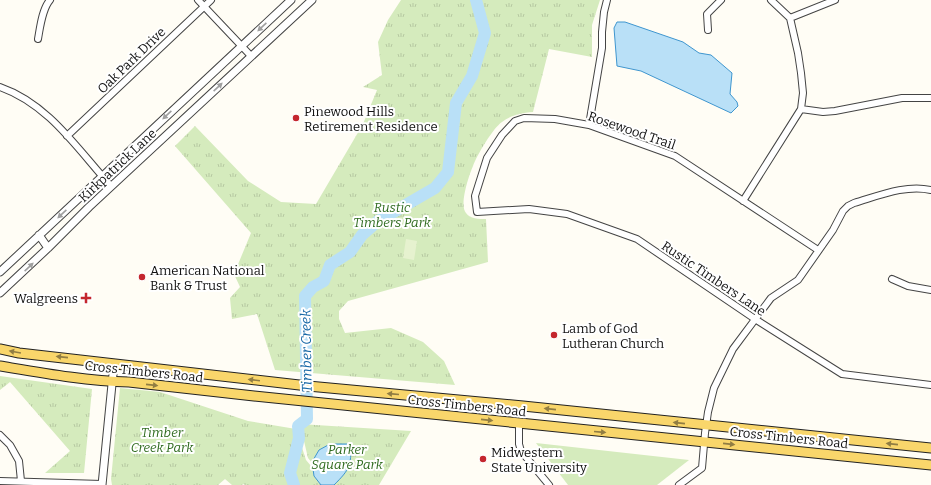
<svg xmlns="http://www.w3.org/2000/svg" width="931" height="485" font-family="Bitter,serif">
  <defs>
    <pattern id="park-tufts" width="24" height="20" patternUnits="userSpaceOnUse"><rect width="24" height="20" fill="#d5ebbd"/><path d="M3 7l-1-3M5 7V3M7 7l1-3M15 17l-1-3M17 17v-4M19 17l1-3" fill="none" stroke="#b6c8a1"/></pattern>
  </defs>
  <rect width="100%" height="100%" fill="#fffdf5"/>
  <!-- grass -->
  <path fill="#d5ebbd" d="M 536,443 L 689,460 L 657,485 L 568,485 Z"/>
  <!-- park -->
  <path fill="url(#park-tufts)" d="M 401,0 L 600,0 L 592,25 L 592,57 L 549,49 L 533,112 C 520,113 512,115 502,122 C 493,128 477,155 473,166 C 469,175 459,205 466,213 C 470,219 479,219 486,219 L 488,262 L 348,301 L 339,311 L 339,319 L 345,333 L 391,328 L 423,342 L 444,361 L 455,385 L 275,370 L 257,314 L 232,319 L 230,298 L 240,287 L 234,274 L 251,233 L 175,146 L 195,126 L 248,181 L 281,202 L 316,204 L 363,124 L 377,90 L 363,87 L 382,75 L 378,42 L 388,20 Z
    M 0,376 L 92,389 L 84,473 L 45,473 L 70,451 L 10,382 L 0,390 Z
    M 120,388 L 160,392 L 248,421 L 296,429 L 306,460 L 327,485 L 245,485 L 243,484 L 242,485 L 232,485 L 225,479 L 218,485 L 112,485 L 111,479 Z
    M 300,424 L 411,431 L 379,485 L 330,485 L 308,458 Z"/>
  <!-- pitch -->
  <path fill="#e6f2cf" d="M 406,239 L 417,241 L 414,260 L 403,258 Z"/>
  <!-- water -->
  <path fill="#b9e0f7" stroke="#3f96cf" d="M 617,22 L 625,22 L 683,42 L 699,53 L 711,55 L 732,73 L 730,94 L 737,102 L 738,106 L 731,113 L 641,71 L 617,66 L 614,28 Z
    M 330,444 L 351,444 C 351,466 350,469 334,485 L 321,485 L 314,476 L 312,462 L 319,450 Z"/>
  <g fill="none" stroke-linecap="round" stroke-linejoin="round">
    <!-- river -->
    <path stroke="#b9e0f7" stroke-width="12" d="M 294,485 L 290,473 L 299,438 L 298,426 L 307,419 L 305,296 L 313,287 L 324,281 L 330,265 L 350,252 L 362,235 L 378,221 L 435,188 L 448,172 L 456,103 L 472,76 L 485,33 L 476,0"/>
    <!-- minor casing -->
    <g stroke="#444" stroke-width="8">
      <path id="minor" d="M 198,0 L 251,56
        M 790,18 L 835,0
        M 708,30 L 707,14 L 721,0
        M 38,39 C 40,28 42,9 50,0
        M 0,87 C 49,104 78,150 111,186
        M 801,109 L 823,112 L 835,111 L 902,98 L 931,98
        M 589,125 L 602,48 L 602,32 L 604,12 L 607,0
        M 67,136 L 211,0
        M 743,201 L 801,109 L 803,93 L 801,73 L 798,53 L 790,18 L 771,0
        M 818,250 L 675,156 L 589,125 L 555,119 L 524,118 L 515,121 L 502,135 L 487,158 L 475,196 L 477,212 L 529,209 L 567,214 L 637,239 L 755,319 L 842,374 L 931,385
        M 892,279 L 908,286 L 931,290
        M 519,423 L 519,444 L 521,451 L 549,485
        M 0,435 L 10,445 L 19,461 L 21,481
        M 0,481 L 102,484
        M 679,485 L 702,468 L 705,433 L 708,412 L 714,388 L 733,349 L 771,298 L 798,280 L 833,230 L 843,211 L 848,206 L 854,203 C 878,196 906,184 931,190"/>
    </g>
    <!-- tertiary casing -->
    <g stroke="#444" stroke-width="9">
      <path id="tertiary" d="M 39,235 L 48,248
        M 0,272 L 291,0
        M 0,293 L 48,248 L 89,207 L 312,0
        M 102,485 L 114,364"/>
    </g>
    <!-- primary casing -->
    <g stroke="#222" stroke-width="11">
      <path id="primary" d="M 0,349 L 19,353 L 308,386 L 523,406 L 931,448
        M 0,366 C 42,373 86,381 129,382 L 254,396 L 931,465"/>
    </g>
    <!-- minor -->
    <use href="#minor" stroke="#fff" stroke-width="6"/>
    <!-- tertiary -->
    <use href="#tertiary" stroke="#fff" stroke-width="7"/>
    <!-- primary -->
    <use href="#primary" stroke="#f9d66b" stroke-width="9"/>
  </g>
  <!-- one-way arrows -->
  <defs><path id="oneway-solid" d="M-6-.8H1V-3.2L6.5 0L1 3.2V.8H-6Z"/></defs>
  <g fill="#a0a0a0">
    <use href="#oneway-solid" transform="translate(262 27) rotate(137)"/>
    <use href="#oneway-solid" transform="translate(218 87) rotate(-43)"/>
    <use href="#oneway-solid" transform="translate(167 115) rotate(137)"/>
    <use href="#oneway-solid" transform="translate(62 214) rotate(137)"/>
    <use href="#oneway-solid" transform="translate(29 267) rotate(-43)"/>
  </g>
  <g fill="#917d42">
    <use href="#oneway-solid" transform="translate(15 352) rotate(-170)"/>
    <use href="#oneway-solid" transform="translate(62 357) rotate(-174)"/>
    <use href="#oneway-solid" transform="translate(254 380) rotate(-173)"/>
    <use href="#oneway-solid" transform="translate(152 385) rotate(6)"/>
    <use href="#oneway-solid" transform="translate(393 394) rotate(-175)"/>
    <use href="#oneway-solid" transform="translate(550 409) rotate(-174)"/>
    <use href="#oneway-solid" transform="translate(487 420) rotate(6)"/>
    <use href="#oneway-solid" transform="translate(679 423) rotate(-174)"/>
    <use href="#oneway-solid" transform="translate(600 432) rotate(5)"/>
    <use href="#oneway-solid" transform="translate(729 444) rotate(6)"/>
    <use href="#oneway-solid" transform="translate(892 444) rotate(-174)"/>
  </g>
  <!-- markers -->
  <g fill="#c4262e" stroke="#fff" stroke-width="1.5">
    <circle cx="296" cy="118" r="4"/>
    <circle cx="142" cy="277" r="4"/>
    <path d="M84 292h4v4h4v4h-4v4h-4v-4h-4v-4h4z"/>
    <circle cx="554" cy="335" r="4"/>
    <circle cx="483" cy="459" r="4"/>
  </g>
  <g text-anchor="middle" stroke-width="4" stroke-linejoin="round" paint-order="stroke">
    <!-- street labels -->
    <g font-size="13" fill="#111" stroke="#fff">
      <text transform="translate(131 60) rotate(-44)" y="5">Oak Park Drive</text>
      <text transform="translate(632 130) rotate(19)" y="5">Rosewood Trail</text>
      <text transform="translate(117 165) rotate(-43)" y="5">Kirkpatrick Lane</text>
      <text transform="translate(714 278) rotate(34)" y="5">Rustic Timbers Lane</text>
      <text transform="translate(144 371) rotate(6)" y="5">Cross Timbers Road</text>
      <text transform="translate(467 405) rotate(6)" y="5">Cross Timbers Road</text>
      <text transform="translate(789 437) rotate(6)" y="5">Cross Timbers Road</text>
    </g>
    <!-- poi labels -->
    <g font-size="13" fill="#111" stroke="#fff" text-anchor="start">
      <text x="304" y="116">Pinewood Hills<tspan x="304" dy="15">Retirement Residence</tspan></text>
      <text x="150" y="275">American National<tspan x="150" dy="15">Bank &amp; Trust</tspan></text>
      <text x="78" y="303" text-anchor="end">Walgreens</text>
      <text x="562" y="333">Lamb of God<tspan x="562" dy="15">Lutheran Church</tspan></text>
      <text x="491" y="457">Midwestern<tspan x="491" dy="15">State University</tspan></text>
    </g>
    <!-- park labels -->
    <g font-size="13" font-style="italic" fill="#2f6b1f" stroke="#fff">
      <text x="392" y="212">Rustic<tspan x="392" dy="15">Timbers Park</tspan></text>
      <text x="162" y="437">Timber<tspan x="162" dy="15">Creek Park</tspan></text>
      <text x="347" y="454">Parker<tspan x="347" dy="15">Square Park</tspan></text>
    </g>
    <!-- water labels -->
    <g font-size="14" font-style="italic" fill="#1768a6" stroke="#fff">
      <text transform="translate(306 351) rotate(-91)" y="5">Timber Creek</text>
    </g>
  </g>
</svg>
